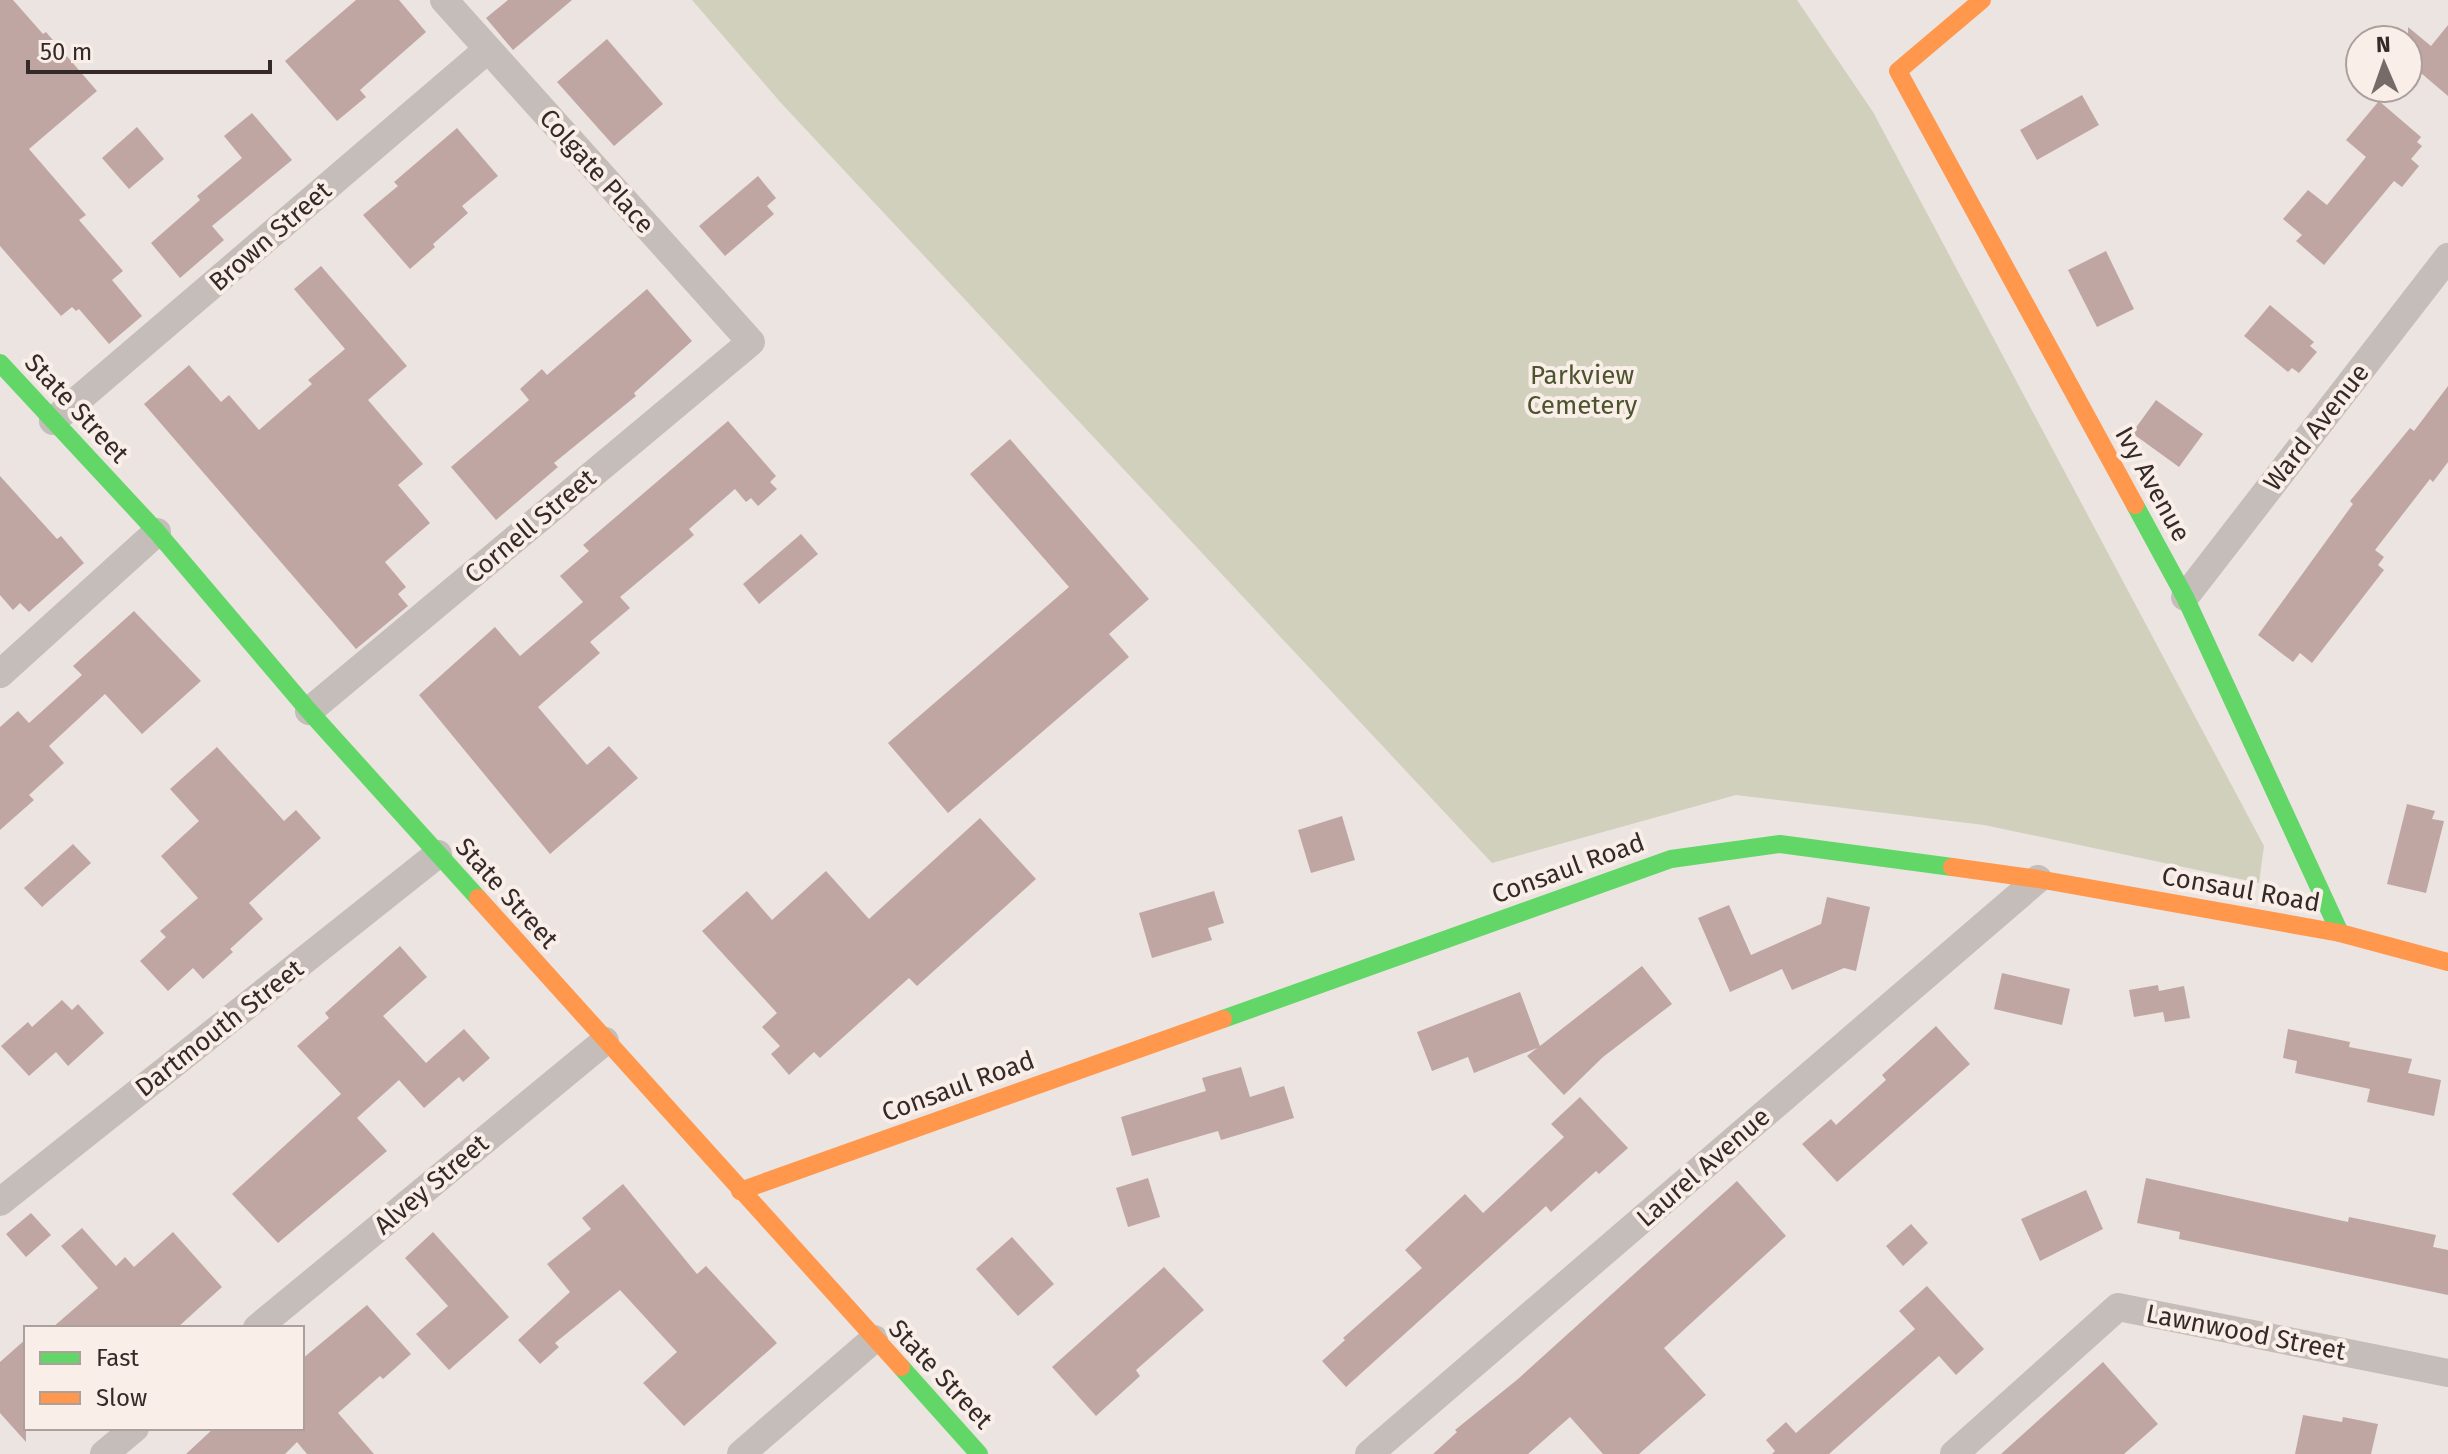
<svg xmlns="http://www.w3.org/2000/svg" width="2448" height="1454" font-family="'Fira Sans',sans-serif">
  <rect width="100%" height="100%" fill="#ece4e1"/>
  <!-- green -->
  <path fill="#d0d0bc" d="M 692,0 L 1797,0 L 1873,112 L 2264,846 L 2259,883 L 1984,825 L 1736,795 L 1492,863 L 782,104 Z"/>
  <!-- building -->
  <path fill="#bfa6a3" d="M 0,0 L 13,0 L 43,34 L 46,32 L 97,91 L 29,149 L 86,215 L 79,220 L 123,271 L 112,280 L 142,316 L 109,344 L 79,309 L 76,311 L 72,307 L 61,316 L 0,246 Z
    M 356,0 L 399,0 L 426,32 L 360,90 L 366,97 L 337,121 L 285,61 Z
    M 508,0 L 572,0 L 513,50 L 486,18 Z
    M 2448,25 L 2448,96 L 2408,62 L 2408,27 L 2431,46 Z
    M 607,39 L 663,104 L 614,146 L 557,82 Z
    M 2082,95 L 2099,125 L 2037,160 L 2020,130 Z
    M 2379,101 L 2421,137 L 2417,142 L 2422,146 L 2411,159 L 2419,166 L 2402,187 L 2394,181 L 2324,265 L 2296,241 L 2302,235 L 2283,219 L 2308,190 L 2327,205 L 2366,157 L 2346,140 Z
    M 252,113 L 292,160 L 212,226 L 224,240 L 180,278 L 151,243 L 200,200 L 197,196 L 242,158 L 224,136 Z
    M 137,127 L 164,159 L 129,189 L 102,158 Z
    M 457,128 L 498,176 L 462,206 L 468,213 L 433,244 L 435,247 L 410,269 L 363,215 L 398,186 L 394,182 Z
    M 758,176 L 776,198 L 767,206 L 774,214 L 725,256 L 699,226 Z
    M 2106,251 L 2134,309 L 2097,327 L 2068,270 Z
    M 321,266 L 407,366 L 368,400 L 423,464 L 398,485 L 430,523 L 385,562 L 406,587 L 398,594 L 408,606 L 356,649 L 144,404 L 189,365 L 221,402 L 229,395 L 259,430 L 312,384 L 308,380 L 345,349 L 294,289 Z
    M 647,289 L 692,341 L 634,393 L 636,396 L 554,463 L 558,467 L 496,520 L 451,467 L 529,400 L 520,389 L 542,369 L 547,375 Z
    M 2270,305 L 2314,342 L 2310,346 L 2317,352 L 2299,373 L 2292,368 L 2288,372 L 2244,336 Z
    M 2448,386 L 2448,462 L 2433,482 L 2430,479 L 2375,550 L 2384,557 L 2378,565 L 2384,570 L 2312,663 L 2300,653 L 2293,662 L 2258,635 L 2353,504 L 2350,501 L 2410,428 L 2414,431 Z
    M 2156,400 L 2203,434 L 2179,467 L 2132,433 Z
    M 728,421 L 776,476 L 770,482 L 777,489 L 758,506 L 751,498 L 746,502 L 735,489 L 689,529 L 694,535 L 620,597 L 630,608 L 590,642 L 600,653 L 538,707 L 587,765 L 609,746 L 638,778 L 550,854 L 419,695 L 495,627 L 520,656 L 583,602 L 560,576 L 589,551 L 583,545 Z
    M 1010,439 L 1149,599 L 1109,634 L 1129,657 L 948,813 L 888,743 L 1069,587 L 970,474 Z
    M 0,476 L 57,539 L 61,536 L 84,563 L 29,612 L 20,603 L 13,610 L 0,595 Z
    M 801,534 L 818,554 L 759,604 L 743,584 Z
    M 134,611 L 201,681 L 142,734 L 105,694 L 49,746 L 64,763 L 29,795 L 34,800 L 0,830 L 0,727 L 18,711 L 29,723 L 82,675 L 73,666 Z
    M 217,747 L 284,821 L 296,810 L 321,838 L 249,903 L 263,919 L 230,949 L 233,952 L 203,979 L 193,968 L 168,991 L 140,961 L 166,937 L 160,931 L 198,898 L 161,856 L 199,821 L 170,789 Z
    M 2407,804 L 2435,811 L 2432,819 L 2444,821 L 2426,893 L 2387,884 Z
    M 1342,816 L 1355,860 L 1311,873 L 1298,830 Z
    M 980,818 L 1036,879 L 917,986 L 909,978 L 820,1058 L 814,1052 L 789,1075 L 771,1054 L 780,1046 L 762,1027 L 777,1013 L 702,931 L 747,891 L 772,920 L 826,871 L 869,919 Z
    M 73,844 L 91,863 L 42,907 L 24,888 Z
    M 1214,891 L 1224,923 L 1208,928 L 1212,940 L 1152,958 L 1139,913 Z
    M 1827,897 L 1870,907 L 1856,971 L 1844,968 L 1792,990 L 1782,969 L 1730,992 L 1698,918 L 1729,905 L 1751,955 L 1821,924 Z
    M 400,946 L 427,977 L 383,1016 L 426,1063 L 464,1029 L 490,1058 L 463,1082 L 459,1077 L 424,1108 L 399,1080 L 357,1118 L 387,1151 L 278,1243 L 232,1194 L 341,1094 L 297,1046 L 329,1018 L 325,1013 Z
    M 1642,966 L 1672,1004 L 1603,1057 L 1564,1095 L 1527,1056 L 1537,1048 L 1474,1073 L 1468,1057 L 1432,1071 L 1417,1032 L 1520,992 L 1540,1046 Z
    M 2002,973 L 2070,989 L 2062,1025 L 1994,1009 Z
    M 2158,985 L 2159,991 L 2184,986 L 2190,1018 L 2165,1022 L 2163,1012 L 2134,1017 L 2129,990 Z
    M 62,1000 L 72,1010 L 78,1004 L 104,1033 L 68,1066 L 56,1052 L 29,1076 L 1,1046 L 28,1022 L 32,1027 Z
    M 1936,1026 L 1970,1064 L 1837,1182 L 1802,1144 L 1831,1119 L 1836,1125 L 1886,1080 L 1882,1075 Z
    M 2288,1029 L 2350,1042 L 2349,1047 L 2412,1059 L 2408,1073 L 2441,1080 L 2434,1116 L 2367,1102 L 2370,1089 L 2295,1073 L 2297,1061 L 2283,1058 Z
    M 1241,1067 L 1250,1097 L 1284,1086 L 1294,1118 L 1221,1140 L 1218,1131 L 1132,1156 L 1121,1117 L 1206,1091 L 1202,1078 Z
    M 1580,1097 L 1628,1148 L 1599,1174 L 1596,1171 L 1551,1212 L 1546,1206 L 1346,1387 L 1322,1361 L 1345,1340 L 1343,1338 L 1422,1268 L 1405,1250 L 1465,1194 L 1483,1213 L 1564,1137 L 1551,1124 Z
    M 1148,1178 L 1160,1217 L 1128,1227 L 1116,1188 Z
    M 2146,1178 L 2348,1222 L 2349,1217 L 2436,1235 L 2433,1247 L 2448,1250 L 2448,1295 L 2179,1239 L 2180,1232 L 2137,1223 Z
    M 1737,1181 L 1786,1236 L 1664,1348 L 1706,1395 L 1639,1454 L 1603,1454 L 1570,1417 L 1528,1454 L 1433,1454 L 1457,1432 L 1455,1430 L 1518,1379 Z
    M 623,1184 L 697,1274 L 706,1266 L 777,1343 L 684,1426 L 643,1383 L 677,1352 L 620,1290 L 555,1343 L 559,1347 L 540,1364 L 518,1340 L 570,1292 L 547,1264 L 591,1229 L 582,1218 Z
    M 2086,1190 L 2103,1229 L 2040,1261 L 2021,1219 Z
    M 31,1213 L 51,1235 L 26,1257 L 6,1234 Z
    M 1911,1224 L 1928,1243 L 1903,1266 L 1886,1246 Z
    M 82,1228 L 116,1266 L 125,1257 L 134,1267 L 173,1232 L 222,1287 L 177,1328 L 52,1328 L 98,1288 L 61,1246 Z
    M 433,1232 L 509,1317 L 449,1370 L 416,1334 L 448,1306 L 405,1258 Z
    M 1012,1237 L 1054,1284 L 1018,1316 L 976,1269 Z
    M 1164,1267 L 1204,1310 L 1136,1370 L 1140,1376 L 1096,1416 L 1052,1367 Z
    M 1927,1286 L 1984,1349 L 1956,1375 L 1939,1356 L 1829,1454 L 1772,1454 L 1775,1451 L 1766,1440 L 1786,1422 L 1796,1433 L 1915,1329 L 1899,1311 Z
    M 367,1305 L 411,1354 L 383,1379 L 380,1376 L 338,1413 L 374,1454 L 307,1454 L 297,1442 L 285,1454 L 186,1454 L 214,1428 L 302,1428 L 302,1359 Z
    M 26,1339 L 26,1442 L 0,1413 L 0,1362 Z
    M 2103,1362 L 2158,1424 L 2124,1454 L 2001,1454 Z
    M 2303,1415 L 2342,1422 L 2343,1417 L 2378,1424 L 2371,1454 L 2295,1454 Z"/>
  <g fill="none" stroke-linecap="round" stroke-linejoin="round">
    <!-- street -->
    <path stroke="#c5bdb9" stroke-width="28" d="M 53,421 L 487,50
      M 2185,597 L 2448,257
      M 0,674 L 157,532
      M 309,711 L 751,342 L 444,0
      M 0,1202 L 438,854
      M 257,1328 L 605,1041
      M 104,1454 L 135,1428
      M 741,1454 L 874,1339
      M 1369,1454 L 2038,879
      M 1954,1454 L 2118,1307 L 2448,1373"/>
    <!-- fast -->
    <path stroke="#63d668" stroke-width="18" d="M 0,363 L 157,532 L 309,711 L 478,898
      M 2135,505 L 2185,597 L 2340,933
      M 1223,1019 L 1671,859 L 1780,844 L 1952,867
      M 901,1367 L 979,1454"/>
    <!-- slow -->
    <path stroke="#ff974d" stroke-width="18" d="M 1982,0 L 1898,71 L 2135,505
      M 1952,867 L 2038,879 L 2340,933 L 2448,962
      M 478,898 L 901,1367
      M 740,1191 L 1223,1019"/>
  </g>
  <g text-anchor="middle" stroke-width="8" stroke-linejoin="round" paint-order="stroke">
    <!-- street labels -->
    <g font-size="26" fill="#362a28" stroke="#f9eee8">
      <text transform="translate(597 171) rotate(48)" y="9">Colgate Place</text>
      <text transform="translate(270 236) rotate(-41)" y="9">Brown Street</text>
      <text transform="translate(77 408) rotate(47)" y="9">State Street</text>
      <text transform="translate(2316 427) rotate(-52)" y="9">Ward Avenue</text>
      <text transform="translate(2153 484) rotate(61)" y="9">Ivy Avenue</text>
      <text transform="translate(530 526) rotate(-40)" y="9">Cornell Street</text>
      <text transform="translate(1568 868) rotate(-20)" y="9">Consaul Road</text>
      <text transform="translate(2241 889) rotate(10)" y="9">Consaul Road</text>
      <text transform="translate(507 893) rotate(48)" y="9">State Street</text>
      <text transform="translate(219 1028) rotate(-38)" y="9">Dartmouth Street</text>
      <text transform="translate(958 1086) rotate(-20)" y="9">Consaul Road</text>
      <text transform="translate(1703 1167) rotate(-41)" y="9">Laurel Avenue</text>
      <text transform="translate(431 1184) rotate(-40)" y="9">Alvey Street</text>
      <text transform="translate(2246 1332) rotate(11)" y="9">Lawnwood Street</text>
      <text transform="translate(941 1374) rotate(47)" y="9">State Street</text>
    </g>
    <!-- park labels -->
    <g font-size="26" fill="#4c532d" stroke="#f9eee8">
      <text x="1582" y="384">Parkview<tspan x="1582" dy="30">Cemetery</tspan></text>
    </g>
  </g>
  <!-- legend -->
  <rect x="24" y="1326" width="280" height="104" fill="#f9eee8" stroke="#aba09b" stroke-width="2"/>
  <rect x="40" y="1352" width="40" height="12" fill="#63d668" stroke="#aba09b" stroke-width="2"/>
  <text x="96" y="1366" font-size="24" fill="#362a28">Fast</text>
  <rect x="40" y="1392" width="40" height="12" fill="#ff974d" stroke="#aba09b" stroke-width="2"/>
  <text x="96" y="1406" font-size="24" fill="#362a28">Slow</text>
  <!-- north arrow -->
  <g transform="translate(2384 64) rotate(358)"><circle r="38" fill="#f9eee8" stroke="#aba09b" stroke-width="2"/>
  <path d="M0-6L14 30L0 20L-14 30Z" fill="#766b69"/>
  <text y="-12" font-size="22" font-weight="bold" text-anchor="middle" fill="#362a28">N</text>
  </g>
  <!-- scale -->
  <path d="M28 60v12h242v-12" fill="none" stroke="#362a28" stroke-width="4"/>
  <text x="40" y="60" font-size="24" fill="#362a28" stroke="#f9eee8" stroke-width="6" paint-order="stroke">50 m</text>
</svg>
